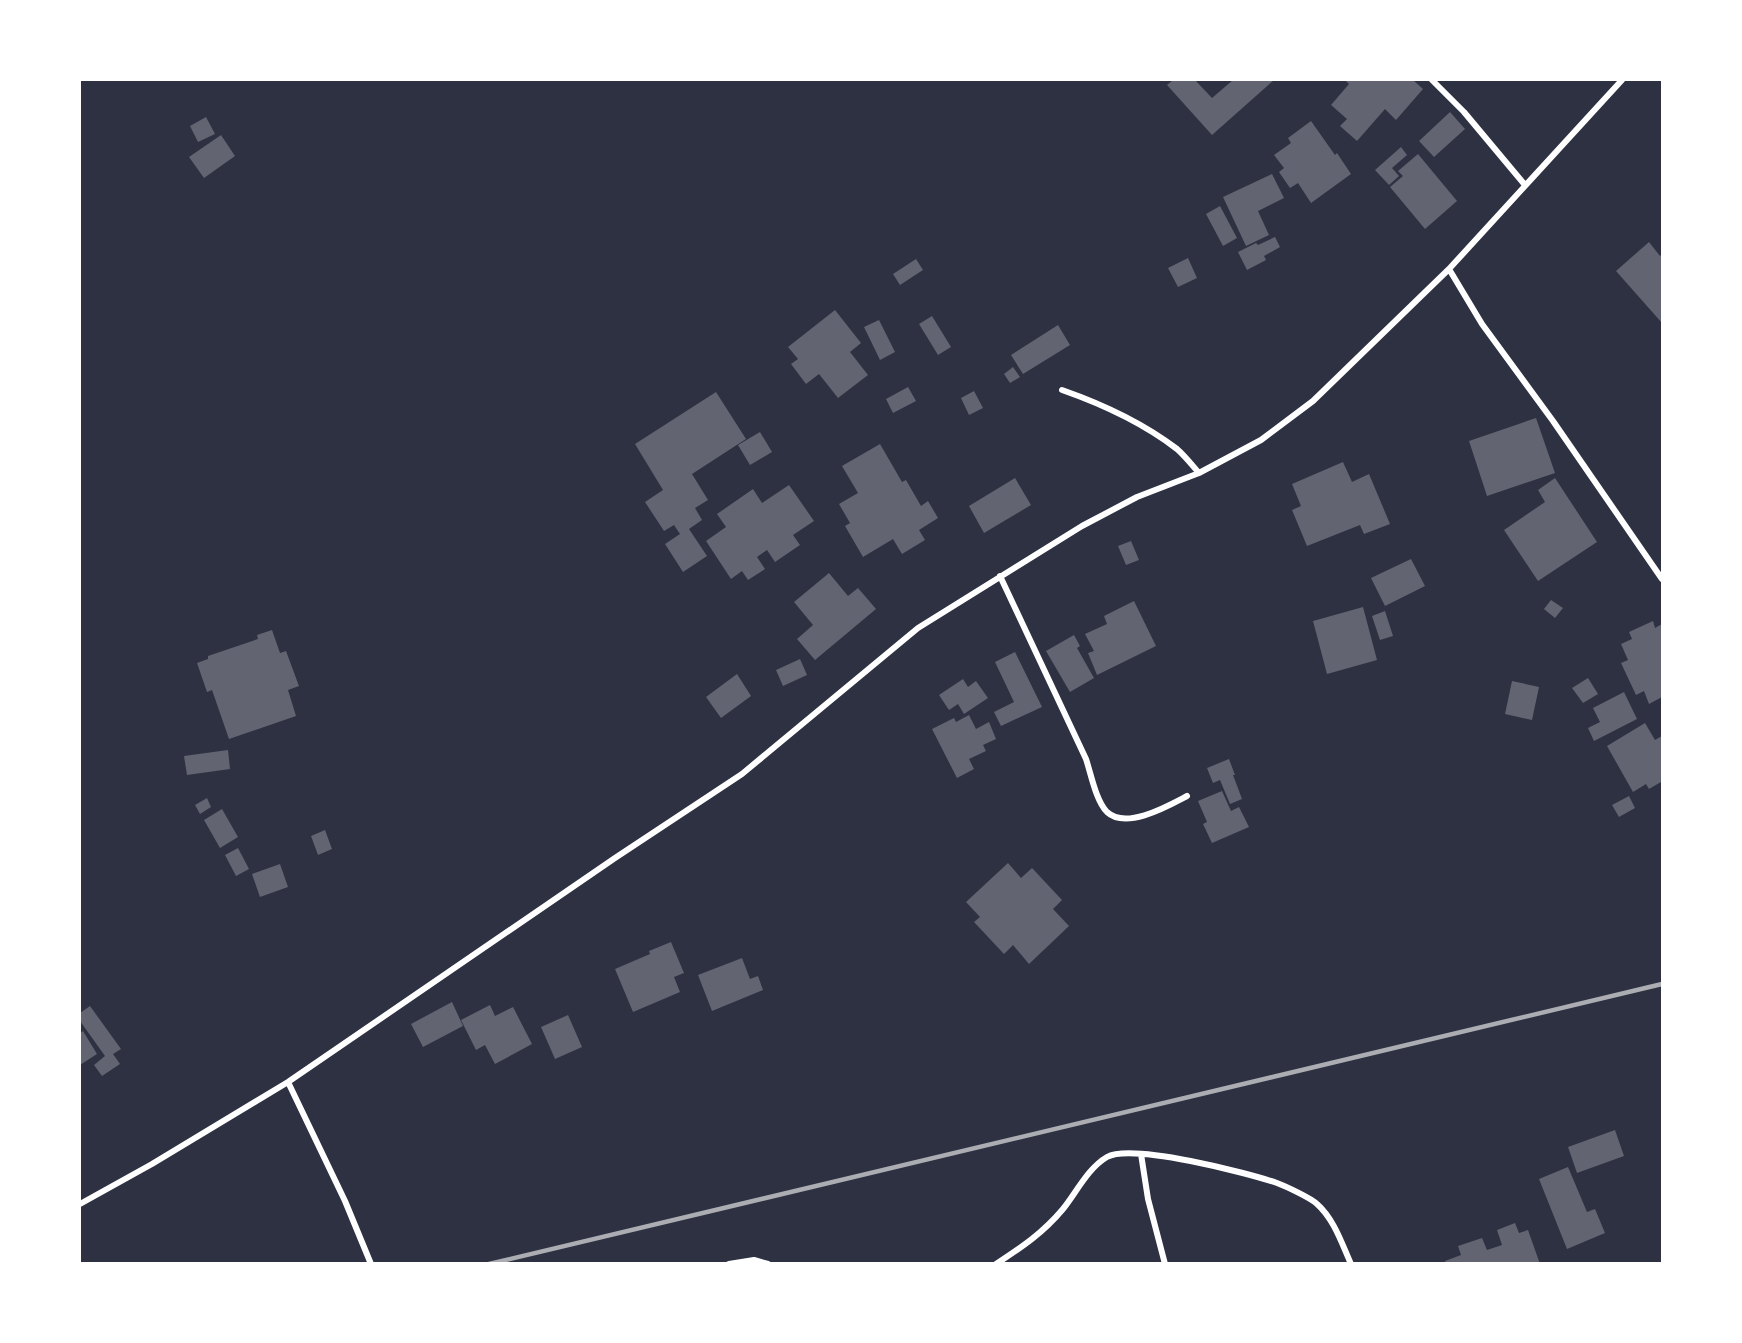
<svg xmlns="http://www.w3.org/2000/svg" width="1742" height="1343" font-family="'Work Sans',sans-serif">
  <rect width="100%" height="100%" fill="#2d3142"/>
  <!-- building -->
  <path fill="#626471" d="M 1173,80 L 1195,80 L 1212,98 L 1233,80 L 1274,80 L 1212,135 L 1167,85 Z
    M 1345,80 L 1413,80 L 1423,89 L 1396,120 L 1385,109 L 1357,141 L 1340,126 L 1347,119 L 1331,105 L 1349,84 Z
    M 1450,112 L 1465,129 L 1434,157 L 1419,141 Z
    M 206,117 L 215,134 L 198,142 L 190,126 Z
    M 1311,121 L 1335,155 L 1337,153 L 1351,174 L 1311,203 L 1298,183 L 1290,188 L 1279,172 L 1284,168 L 1274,155 L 1291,143 L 1288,138 Z
    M 221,135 L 235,156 L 204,178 L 189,157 Z
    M 1401,147 L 1407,155 L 1392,168 L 1399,176 L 1389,185 L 1375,170 Z
    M 1418,154 L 1457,201 L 1425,229 L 1390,187 L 1403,176 L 1398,171 Z
    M 1272,174 L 1284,198 L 1258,211 L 1269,235 L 1246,246 L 1223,197 Z
    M 1220,206 L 1237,238 L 1223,246 L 1206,214 Z
    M 1275,237 L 1280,247 L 1264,256 L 1266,260 L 1247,270 L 1238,252 L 1256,243 L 1258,245 Z
    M 1649,242 L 1660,256 L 1662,254 L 1662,323 L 1616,271 Z
    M 1188,258 L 1197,278 L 1178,287 L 1168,268 Z
    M 916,259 L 923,270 L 900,285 L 893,274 Z
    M 835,310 L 861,343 L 850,352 L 868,375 L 838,398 L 819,374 L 806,384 L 791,364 L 798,359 L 788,347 Z
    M 932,316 L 951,347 L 938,355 L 919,324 Z
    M 879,320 L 895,352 L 880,360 L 864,327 Z
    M 1058,325 L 1070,345 L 1023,374 L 1011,355 Z
    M 1013,367 L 1020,377 L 1010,383 L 1004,374 Z
    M 908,387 L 916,401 L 893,413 L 886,399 Z
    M 974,391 L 983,408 L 969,415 L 961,398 Z
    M 716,392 L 746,439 L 692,474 L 708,500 L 695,508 L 702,520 L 689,529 L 707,556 L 683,572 L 665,544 L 680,534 L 674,525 L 664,531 L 645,502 L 663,490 L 635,444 Z
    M 1536,418 L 1555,473 L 1487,496 L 1469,441 Z
    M 760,432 L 772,452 L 750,465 L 738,445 Z
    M 880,444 L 902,482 L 906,480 L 921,506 L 928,501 L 938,518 L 919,530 L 925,540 L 902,554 L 893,539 L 863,557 L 845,526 L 850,523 L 839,504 L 858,493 L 842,466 Z
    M 1343,462 L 1352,482 L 1369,474 L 1390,524 L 1364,534 L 1360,525 L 1307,546 L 1292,510 L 1301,506 L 1292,484 Z
    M 1015,478 L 1031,505 L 984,533 L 969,506 Z
    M 1555,478 L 1597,542 L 1538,581 L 1504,530 L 1545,502 L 1538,490 Z
    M 789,485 L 814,521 L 793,535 L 800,545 L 775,562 L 767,550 L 757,557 L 765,569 L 748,580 L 742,571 L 731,579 L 706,541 L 726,527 L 717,514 L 753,489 L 762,503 Z
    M 1131,541 L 1139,560 L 1126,565 L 1118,546 Z
    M 1411,559 L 1425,586 L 1385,606 L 1371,578 Z
    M 829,573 L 848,596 L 858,588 L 876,609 L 815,660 L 797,639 L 813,625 L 794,602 Z
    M 1551,600 L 1563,608 L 1555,618 L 1544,609 Z
    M 1134,601 L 1156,646 L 1097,675 L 1088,653 L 1094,651 L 1085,634 L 1107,624 L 1104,616 Z
    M 1363,607 L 1377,660 L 1327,674 L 1313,621 Z
    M 1385,611 L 1393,636 L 1380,640 L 1372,616 Z
    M 1653,621 L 1655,628 L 1662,624 L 1662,697 L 1649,704 L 1644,691 L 1636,695 L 1621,663 L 1628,660 L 1621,644 L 1632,639 L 1629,632 Z
    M 272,630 L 280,653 L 286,651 L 299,686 L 288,690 L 296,716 L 229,739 L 212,690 L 207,692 L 197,663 L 208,659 L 208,656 L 258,639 L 257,635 Z
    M 1074,635 L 1080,646 L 1077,648 L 1094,678 L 1070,692 L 1046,651 Z
    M 1015,652 L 1042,707 L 1001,726 L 994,712 L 1014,702 L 995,662 Z
    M 800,659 L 807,675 L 783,686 L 776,670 Z
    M 737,674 L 751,696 L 721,718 L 706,697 Z
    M 1588,678 L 1598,694 L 1583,703 L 1572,688 Z
    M 963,679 L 968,687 L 976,681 L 988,698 L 964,714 L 958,704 L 949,710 L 939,695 Z
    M 1512,681 L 1539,687 L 1532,720 L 1505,714 Z
    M 1624,692 L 1637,719 L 1594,741 L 1588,728 L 1600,722 L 1593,708 Z
    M 969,715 L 976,729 L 989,722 L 996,739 L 983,745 L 986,751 L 969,759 L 974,769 L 957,778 L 932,729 L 954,718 L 956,722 Z
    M 1645,723 L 1655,740 L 1662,736 L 1662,785 L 1661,782 L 1649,789 L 1646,784 L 1633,792 L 1607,746 Z
    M 228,750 L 230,769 L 187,775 L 184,756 Z
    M 1229,759 L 1235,775 L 1233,775 L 1242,799 L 1230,804 L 1220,780 L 1213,783 L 1207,768 Z
    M 1222,791 L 1231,811 L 1239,807 L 1249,827 L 1212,843 L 1203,824 L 1207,822 L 1198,801 Z
    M 1629,796 L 1635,808 L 1619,817 L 1612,805 Z
    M 207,798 L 211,807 L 200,814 L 195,805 Z
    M 222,809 L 238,837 L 220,848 L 204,820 Z
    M 325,830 L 332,849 L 318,855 L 311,836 Z
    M 238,848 L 249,869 L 236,876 L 225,855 Z
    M 1008,863 L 1021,878 L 1032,868 L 1062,900 L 1053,909 L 1069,926 L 1029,964 L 1013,945 L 1004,954 L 974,922 L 980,917 L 966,902 Z
    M 280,864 L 288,887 L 260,897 L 252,874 Z
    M 671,942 L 684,973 L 674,977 L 680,992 L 633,1012 L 615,969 L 650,954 L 649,951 Z
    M 742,958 L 750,979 L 758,976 L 763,990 L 712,1011 L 698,975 Z
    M 452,1002 L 463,1026 L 423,1047 L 411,1024 Z
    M 490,1005 L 495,1016 L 513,1007 L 532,1044 L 495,1064 L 485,1045 L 476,1050 L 461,1020 Z
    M 90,1006 L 121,1049 L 113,1054 L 120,1064 L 102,1076 L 94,1065 L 105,1056 L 80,1021 L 80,1013 Z
    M 568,1015 L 582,1047 L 555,1059 L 541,1027 Z
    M 83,1031 L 97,1054 L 80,1065 L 80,1033 Z
    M 1615,1130 L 1624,1156 L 1577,1173 L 1568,1147 Z
    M 1568,1167 L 1587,1212 L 1595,1209 L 1605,1233 L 1567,1249 L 1539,1179 Z
    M 1515,1223 L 1519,1233 L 1528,1230 L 1540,1264 L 1446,1264 L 1445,1261 L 1461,1255 L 1458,1246 L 1482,1238 L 1487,1250 L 1502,1245 L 1497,1230 Z"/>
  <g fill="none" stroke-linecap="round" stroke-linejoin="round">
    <!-- minor -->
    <path stroke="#fff" stroke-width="6" d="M 1432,80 L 1464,112 L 1525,185
      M 1449,269 L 1482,324 L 1553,421 L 1662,579
      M 1062,390 C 1102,404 1143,423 1177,449 C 1185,456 1192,465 1199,473
      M 1000,576 L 1086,759 C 1091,774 1096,801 1107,812 C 1126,830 1168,806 1187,796
      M 288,1082 L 345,1201 L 371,1264
      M 1141,1154 L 1148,1199 L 1165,1264
      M 80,1204 L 152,1164 L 288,1082 L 615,858 L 742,774 L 918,628 L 1082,526 L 1137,497 L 1199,473 L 1261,440 L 1313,401 L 1449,269 L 1622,80
      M 729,1264 L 754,1260 L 768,1264
      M 996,1264 C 1022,1247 1043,1233 1063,1209 C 1076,1193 1088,1168 1107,1157 C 1132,1143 1248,1173 1277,1183 C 1285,1186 1311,1198 1317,1204 C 1334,1219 1342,1244 1351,1264"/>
    <!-- rail -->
    <path stroke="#abadb3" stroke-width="4.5" d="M 489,1264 L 1662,984"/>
  </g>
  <!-- border -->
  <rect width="1742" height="1343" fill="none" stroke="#ffffff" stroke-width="162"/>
</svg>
